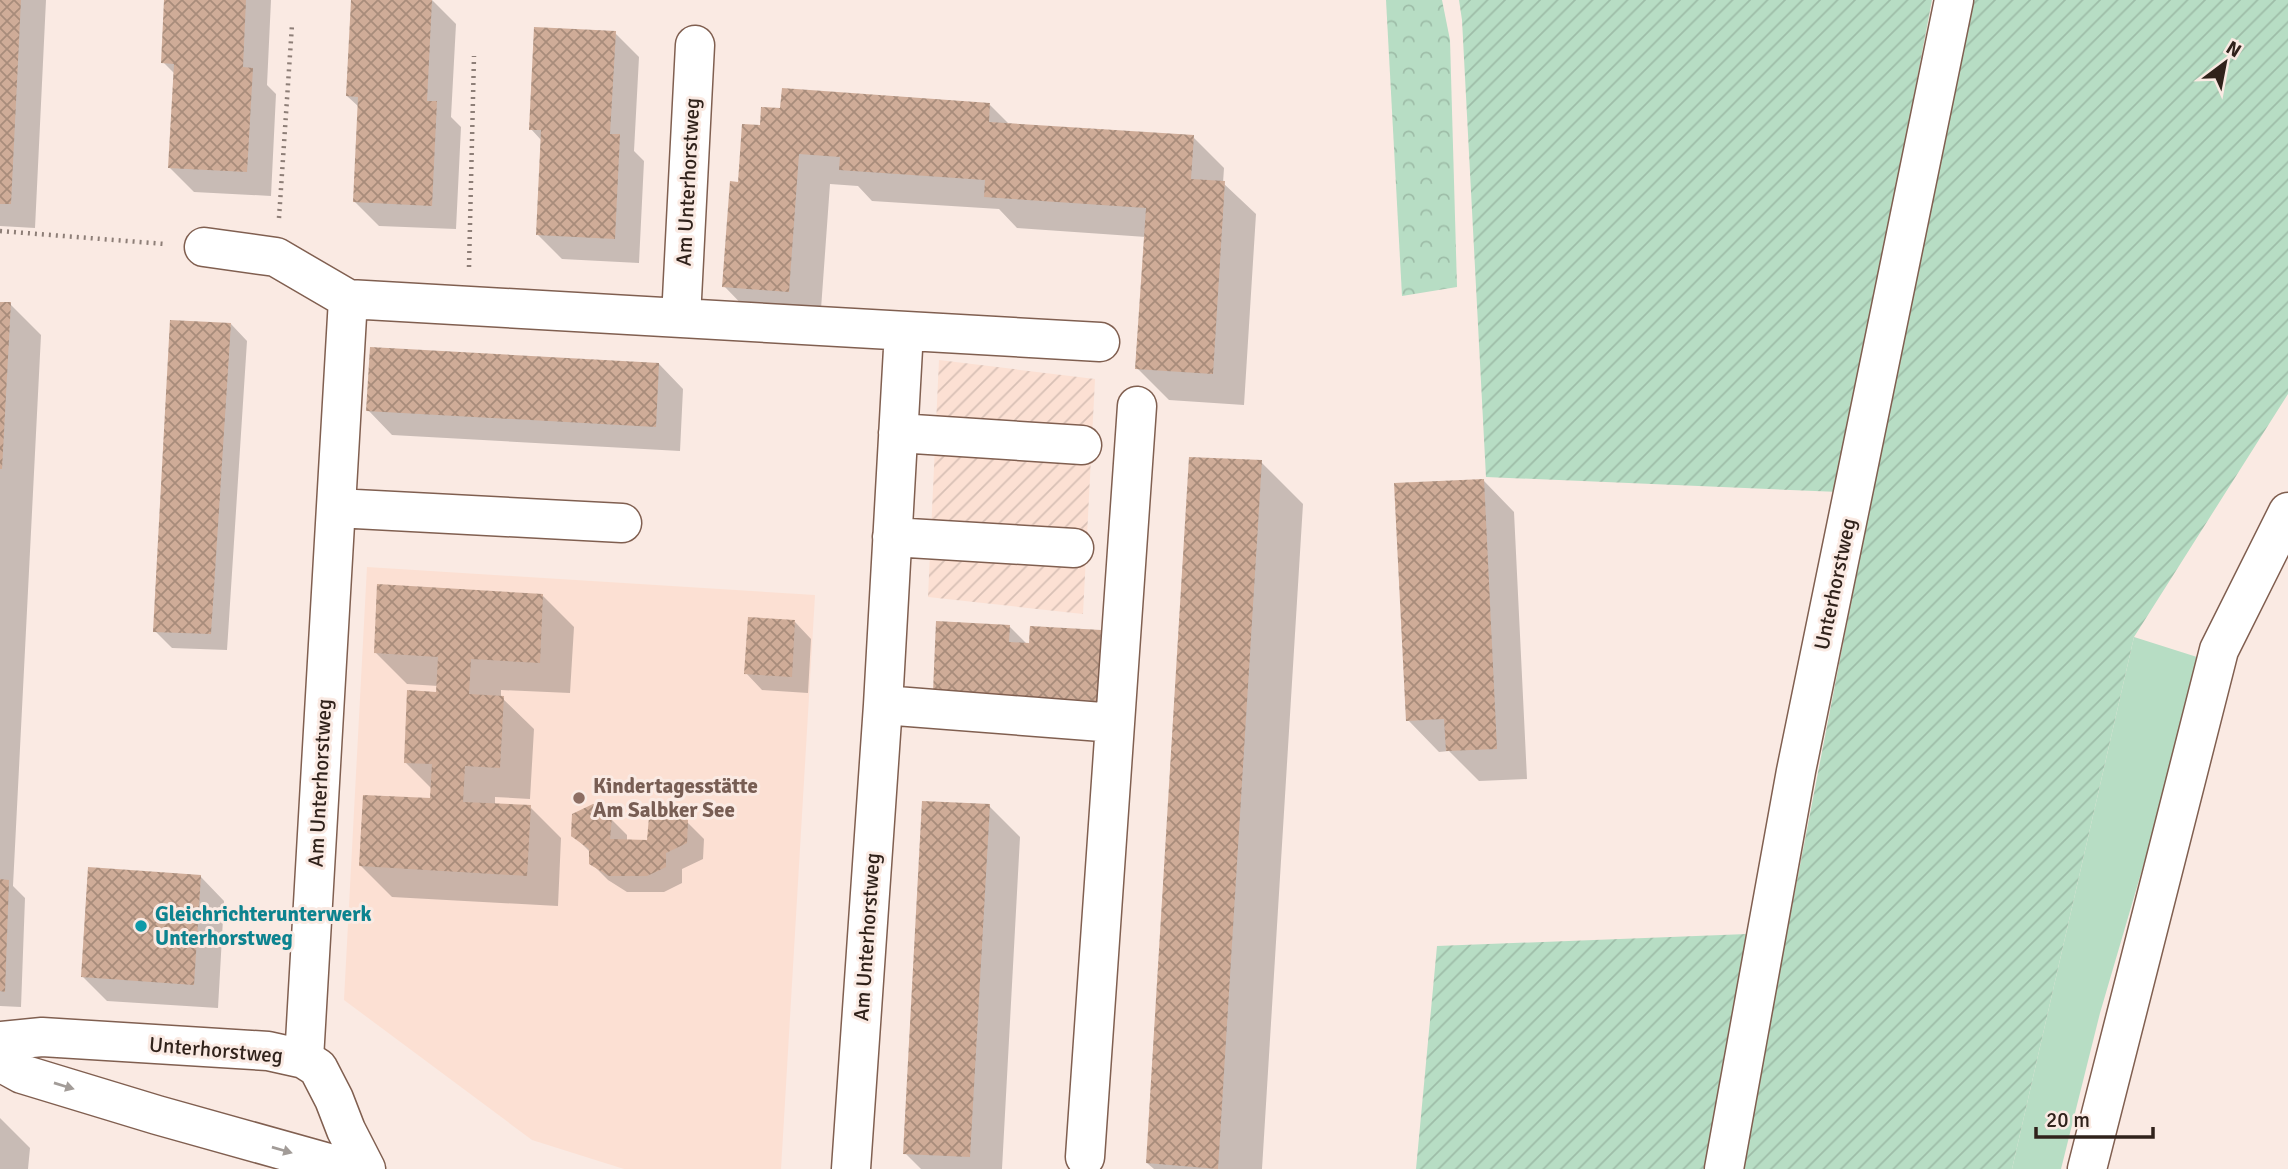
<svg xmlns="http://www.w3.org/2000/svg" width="2288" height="1169" font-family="Signika,sans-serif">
  <defs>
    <pattern id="industrial-furrows" width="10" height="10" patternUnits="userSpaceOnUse" patternTransform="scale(1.75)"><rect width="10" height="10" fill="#fce0d3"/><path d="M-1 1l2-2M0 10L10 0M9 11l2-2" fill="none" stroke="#d8c0b5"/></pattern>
    <pattern id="forest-crowns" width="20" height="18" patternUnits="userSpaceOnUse" patternTransform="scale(1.75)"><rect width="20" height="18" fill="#b7ddc4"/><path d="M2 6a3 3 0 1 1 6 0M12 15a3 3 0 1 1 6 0" fill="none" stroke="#9ebda8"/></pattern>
    <pattern id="garden-furrows" width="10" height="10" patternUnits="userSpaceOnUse" patternTransform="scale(1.75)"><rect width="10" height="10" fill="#b7ddc4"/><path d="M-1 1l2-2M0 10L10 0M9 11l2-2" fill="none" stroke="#9ebda8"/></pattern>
    <pattern id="building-cross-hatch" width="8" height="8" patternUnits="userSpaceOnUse" patternTransform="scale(1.75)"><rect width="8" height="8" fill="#cfac98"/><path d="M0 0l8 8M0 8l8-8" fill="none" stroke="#a88c7b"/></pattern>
  </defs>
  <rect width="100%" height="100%" fill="#faeae3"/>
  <!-- built -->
  <path fill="#fce0d3" d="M 367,567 L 815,595 L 781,1169 L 624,1169 L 532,1140 L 344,1000 Z"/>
  <!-- industrial -->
  <path fill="url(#industrial-furrows)" d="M 939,360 L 1095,379 L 1083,614 L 928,597 Z"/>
  <!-- grass -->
  <path fill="#b7ddc4" d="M 2134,637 L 2197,657 L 2166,788 L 2100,1013 L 2061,1169 L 2012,1169 Z"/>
  <!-- forest -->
  <path fill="url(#forest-crowns)" d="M 1386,0 L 1442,0 L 1450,40 L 1457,287 L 1402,296 Z"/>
  <!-- garden -->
  <path fill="url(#garden-furrows)" d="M 1459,0 L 1932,0 L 1839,492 L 1486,477 L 1462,20 Z
    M 1968,0 L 2288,0 L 2288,394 L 2134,637 L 2012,1169 L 1741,1169 Z
    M 1747,934 L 1704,1169 L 1416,1169 L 1437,946 Z"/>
  <!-- shadow -->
  <path fill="#0003" d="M 0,0 L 46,0 L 35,228 L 0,226 Z
    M 166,0 L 271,0 L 267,85 L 276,94 L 271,196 L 194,192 L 170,168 L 175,74 L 163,62 Z
    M 352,0 L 432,0 L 456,24 L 451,117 L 461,127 L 456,229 L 379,226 L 354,201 L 359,107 L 347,96 Z
    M 615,33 L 639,57 L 634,151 L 644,161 L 639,263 L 562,259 L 537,234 L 542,141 L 531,129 Z
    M 990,105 L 1010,125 L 1193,137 L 1224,168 L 1223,183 L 1256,214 L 1244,405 L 1169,400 L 1137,368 L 1146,237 L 1017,228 L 999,209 L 872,201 L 858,186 L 830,184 L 820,323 L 755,318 L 724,286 L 740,184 L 761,127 Z
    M 0,303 L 10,304 L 41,335 L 13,886 L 25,898 L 21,1007 L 0,1006 Z
    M 231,324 L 247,341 L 227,650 L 172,648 L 155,631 Z
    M 659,364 L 683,389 L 680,451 L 392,435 L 368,410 Z
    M 1261,462 L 1303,504 L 1262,1169 L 1154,1169 L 1147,1163 Z
    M 1483,480 L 1514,512 L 1527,779 L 1479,781 L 1449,751 L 1439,752 L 1408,720 Z
    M 543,596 L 574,627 L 570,693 L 501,690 L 501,697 L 534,729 L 530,799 L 495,797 L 495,805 L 530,807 L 561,838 L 558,906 L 392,897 L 361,866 L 432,800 L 432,789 L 405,762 L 438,694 L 438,686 L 407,684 L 376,653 Z
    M 795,622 L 811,639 L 808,693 L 762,690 L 746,673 Z
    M 1010,627 L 1027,644 L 1100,631 L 1124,656 L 1121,724 L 959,716 Z
    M 989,806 L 1020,837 L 1002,1169 L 921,1169 L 905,1153 Z
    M 610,818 L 627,835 L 627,841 L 649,842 L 687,822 L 704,839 L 703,859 L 682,869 L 682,883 L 664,892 L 627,892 L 608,880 L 591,863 L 591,853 L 573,835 Z
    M 200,876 L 224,901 L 218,1008 L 107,1001 L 82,976 Z
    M 0,1118 L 30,1148 L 28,1169 L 0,1169 Z"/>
  <!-- building -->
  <path fill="url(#building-cross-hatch)" d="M 0,0 L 21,0 L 11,204 L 0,204 Z
    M 164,0 L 246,0 L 243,67 L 253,68 L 247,172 L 168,168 L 174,64 L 161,63 Z
    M 351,0 L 432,0 L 427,101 L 437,101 L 432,206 L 353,202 L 358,97 L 346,96 Z
    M 534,27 L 616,31 L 610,134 L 620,134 L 615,239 L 536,235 L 541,130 L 529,130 Z
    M 782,88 L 990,103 L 989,122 L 1194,135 L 1191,179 L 1225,181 L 1213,374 L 1135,369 L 1146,208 L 984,197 L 985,180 L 839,170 L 840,157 L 799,154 L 789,292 L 722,287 L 730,181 L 738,182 L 742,124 L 760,125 L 761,107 L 780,108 Z
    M 0,302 L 11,302 L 2,469 L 0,469 Z
    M 170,320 L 231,323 L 211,634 L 153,632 Z
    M 370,347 L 659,363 L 656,427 L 366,411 Z
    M 1189,457 L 1262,460 L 1218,1169 L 1146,1163 Z
    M 1484,479 L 1497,749 L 1446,751 L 1444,719 L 1406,721 L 1394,483 Z
    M 377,584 L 543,594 L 540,663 L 471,659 L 469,694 L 504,696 L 500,768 L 465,766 L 463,802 L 531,805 L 527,876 L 359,866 L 363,795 L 430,798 L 432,764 L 404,763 L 407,690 L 436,692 L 438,657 L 374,653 Z
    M 748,617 L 795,620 L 792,677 L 744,674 Z
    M 936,621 L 1010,625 L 1009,642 L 1029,643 L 1030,626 L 1101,630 L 1097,701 L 933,692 Z
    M 922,801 L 990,804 L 970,1157 L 903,1154 Z
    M 593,804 L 612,817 L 610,839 L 647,840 L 649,817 L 669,807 L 688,820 L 687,843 L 666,853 L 666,867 L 647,876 L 609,876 L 589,864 L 589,849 L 571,836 L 572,814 Z
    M 88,867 L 201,875 L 194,985 L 81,977 Z
    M 0,879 L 9,880 L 5,992 L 0,991 Z"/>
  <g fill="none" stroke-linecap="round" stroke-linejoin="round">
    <!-- minor casing -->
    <g stroke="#805f50" stroke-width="41">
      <path id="minor" d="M 204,247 L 276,257 L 348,299 L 1100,342
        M 681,318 L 695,45
        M 898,433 L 1082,445
        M 336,508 L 622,523
        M 892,537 L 1074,548
        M 883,705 L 1115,723
        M 0,1041 L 42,1037 L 268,1051 L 304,1059 L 318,1068 L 334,1099 L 346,1130 L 366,1169
        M 304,1059 L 348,299
        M 0,1062 L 22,1074 L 157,1115 L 350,1169
        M 1085,1157 L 1137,406
        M 851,1169 L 883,705 L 904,331
        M 1724,1169 L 1796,771 L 1954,0
        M 2087,1169 L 2219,650 L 2288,512"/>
    </g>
    <!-- path -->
    <path stroke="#8d7e77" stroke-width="4.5" stroke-dasharray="2 5" stroke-linecap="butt" d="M 279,218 L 292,25
      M 0,231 L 165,244
      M 469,267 L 474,56"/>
    <!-- minor -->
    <use href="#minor" stroke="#fff" stroke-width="38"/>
  </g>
  <!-- one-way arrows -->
  <defs><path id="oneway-solid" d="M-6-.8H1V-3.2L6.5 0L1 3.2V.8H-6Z" transform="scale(1.75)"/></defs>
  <g fill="#a29c98">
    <use href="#oneway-solid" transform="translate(64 1086) rotate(17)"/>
    <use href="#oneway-solid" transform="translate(282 1150) rotate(16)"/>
  </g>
  <!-- markers -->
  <circle fill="#8d6e63" stroke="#faeae3" stroke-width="2.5" cx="579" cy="798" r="7"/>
  <circle fill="#0f9aa8" stroke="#faeae3" stroke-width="2.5" cx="141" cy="926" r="7"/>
  <g text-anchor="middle" stroke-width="6" stroke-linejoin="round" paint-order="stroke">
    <!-- street labels -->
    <g font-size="21" fill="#30221b" stroke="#faeae3">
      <text transform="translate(688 182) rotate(-87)" y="7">Am Unterhorstweg</text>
      <text transform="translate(1835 584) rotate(-78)" y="7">Unterhorstweg</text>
      <text transform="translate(320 783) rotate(-87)" y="7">Am Unterhorstweg</text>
      <text transform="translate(867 937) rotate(-86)" y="7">Am Unterhorstweg</text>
      <text transform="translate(216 1050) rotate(5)" y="7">Unterhorstweg</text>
    </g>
    <!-- education labels -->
    <g font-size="21" font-weight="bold" fill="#785e54" stroke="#faeae3" text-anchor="start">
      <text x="593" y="793">Kindertagesstätte<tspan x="593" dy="24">Am Salbker See</tspan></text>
    </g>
    <!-- culture labels -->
    <g font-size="21" font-weight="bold" fill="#0d838f" stroke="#faeae3" text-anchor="start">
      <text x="155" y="921">Gleichrichterunterwerk<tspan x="155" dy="24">Unterhorstweg</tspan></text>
    </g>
  </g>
  <!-- north arrow -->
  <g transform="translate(2225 63) rotate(32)" stroke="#faeae3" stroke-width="5" paint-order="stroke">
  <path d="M0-5L12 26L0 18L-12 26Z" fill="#30221b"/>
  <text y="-10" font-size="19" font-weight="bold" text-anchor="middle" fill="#30221b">N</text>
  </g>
  <!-- scale -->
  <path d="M2036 1127v10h117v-10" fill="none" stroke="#30221b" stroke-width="3.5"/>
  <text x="2046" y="1127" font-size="21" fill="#30221b" stroke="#faeae3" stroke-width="5" paint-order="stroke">20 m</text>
</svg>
